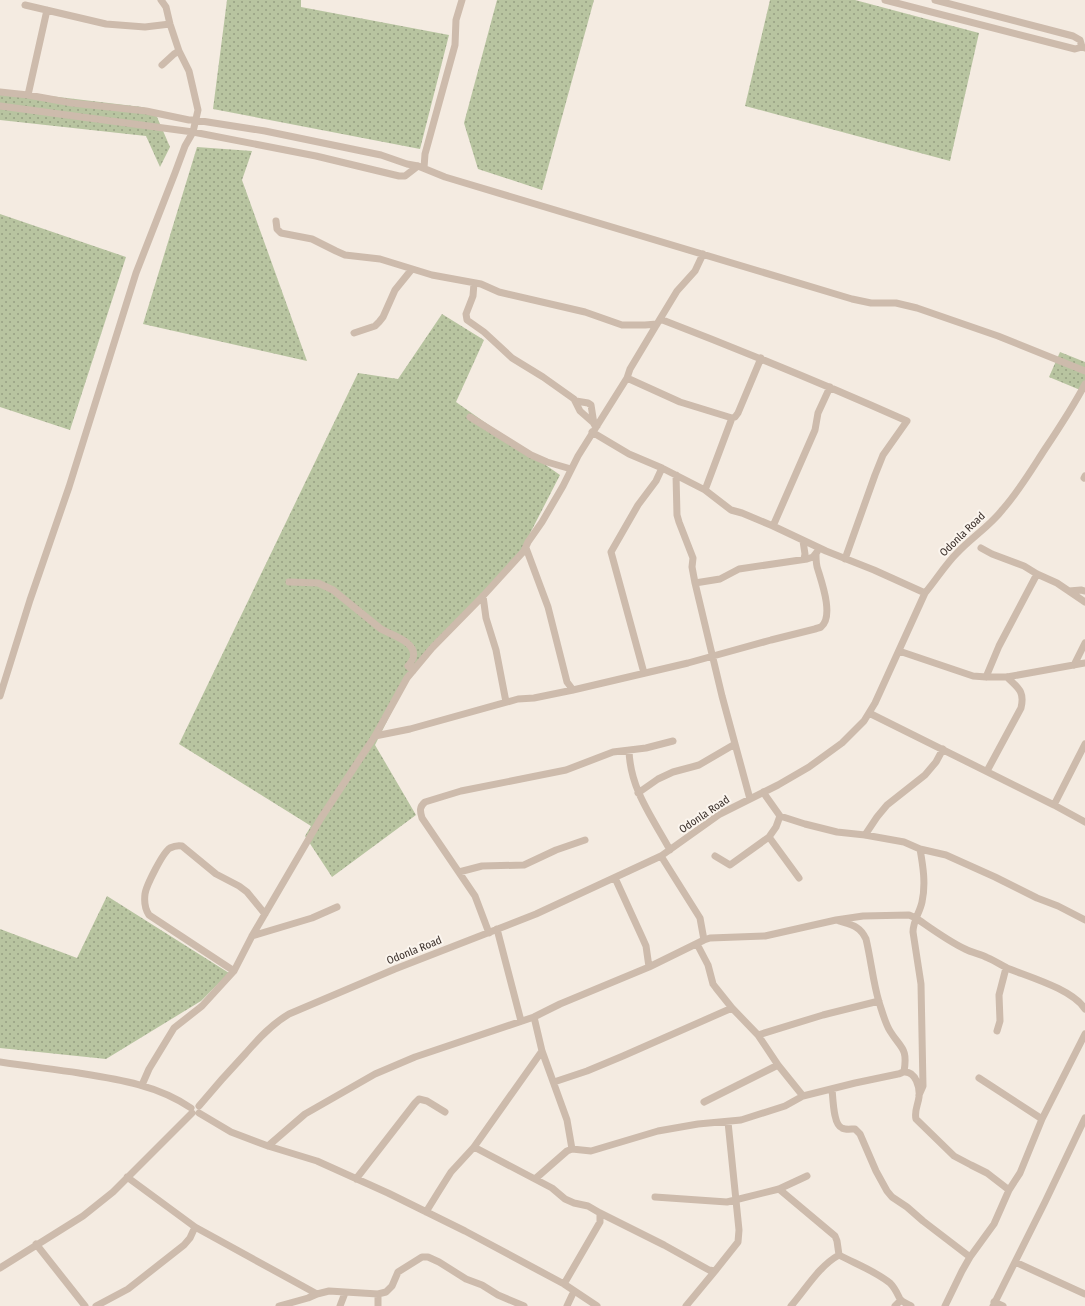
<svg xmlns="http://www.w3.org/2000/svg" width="1085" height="1306" font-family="'Fira Sans Condensed',sans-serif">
  <defs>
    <pattern id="grass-dots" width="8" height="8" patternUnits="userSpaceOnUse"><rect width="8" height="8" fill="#b8c4a0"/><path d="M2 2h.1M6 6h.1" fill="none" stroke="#97a083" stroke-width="1.8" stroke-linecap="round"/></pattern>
  </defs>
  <rect width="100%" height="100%" fill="#f4ebe1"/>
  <!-- grass -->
  <path fill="url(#grass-dots)" d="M 227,0 L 301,0 L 301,7 L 449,35 L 420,149 L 213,109 Z
    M 497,0 L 594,0 L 542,190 L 478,169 L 464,123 Z
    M 770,0 L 855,0 L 979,33 L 950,161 L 745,106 Z
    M 0,90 L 142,107 L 154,110 L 170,147 L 160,167 L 146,136 L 0,120 Z
    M 197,147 L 252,151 L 242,180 L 307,361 L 143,324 Z
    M 0,214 L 126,257 L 70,430 L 0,407 Z
    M 442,314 L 484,340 L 456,402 L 560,475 L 522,549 L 433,650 L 406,683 L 375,745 L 416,815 L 332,877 L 305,836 L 311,826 L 179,744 L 358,373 L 398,379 Z
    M 1060,352 L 1085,362 L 1085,392 L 1049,377 Z
    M 107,896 L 229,973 L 201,1001 L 106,1059 L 0,1048 L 0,929 L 77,958 Z"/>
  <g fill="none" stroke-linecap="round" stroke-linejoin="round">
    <!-- minor -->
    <path stroke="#cdbbac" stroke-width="7" d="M 885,0 L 1075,49 L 1082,47 L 1085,48
      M 935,0 L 1073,36 L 1080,40 L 1082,47
      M 25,5 L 106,24 L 145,27 L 170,24
      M 162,65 L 174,54 L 179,51
      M 0,92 L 28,95 L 72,103 L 146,111 L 189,120 L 195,120 L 265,131 L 381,155 L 407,164 L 418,166 L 445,177 L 852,299 L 871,303 L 896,303 L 917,308 L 998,336 L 1085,371
      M 28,95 L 47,10
      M 0,106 L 193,132 L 316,156 L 399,176 L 405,176 L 418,166
      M 424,168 L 425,154 L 455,45 L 456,20 L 462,0
      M 276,221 L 277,229 L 281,233 L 312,239 L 336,251 L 345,255 L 380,259 L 432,275 L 481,284 L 499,292 L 585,312 L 622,325 L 645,325 L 657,324
      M 474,283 L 473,296 L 466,314 L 467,320 L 484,332 L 512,358 L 543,377 L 574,399 L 580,411 L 597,426
      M 660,319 C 743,351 826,385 907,421 L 883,455 L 875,475 L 845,559
      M 354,333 L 375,326 L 379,322 L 383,317 L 395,290 L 412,269
      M 627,378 L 680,402 L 732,418 L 735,417 L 738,413 L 761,358
      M 576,401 L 588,403 L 591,405 L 594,424
      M 470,417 L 531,455 L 547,462 L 571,469
      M 592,432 L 629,454 L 662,468 L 705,490 L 731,510 L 742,513 L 773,526 L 826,551 L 874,570 L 925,593
      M 676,475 L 677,515 L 679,522 L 693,558 L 692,567 L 695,583 L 722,696 L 750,799
      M 1084,478 L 1085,476
      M 705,490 L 732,418
      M 773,526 L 815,430 L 818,413 L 830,387
      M 803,541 L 805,554 L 804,559
      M 526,548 L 548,607 L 567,682 L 573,690
      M 981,548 L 992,554 L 1024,566 L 1037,574 L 1057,583 L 1085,602
      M 289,582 L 318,583 L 333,590 L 381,629 C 391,635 418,642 413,658 C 412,661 410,664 408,666 L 413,671
      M 695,583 L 720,579 L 739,569 L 807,559 L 813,557 L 817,552
      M 1069,591 L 1081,590 L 1085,591
      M 483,596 L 486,618 L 496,650 L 506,702
      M 899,651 L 973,676 L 986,677 L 1007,677 L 1085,663
      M 1074,665 L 1085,643
      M 644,673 L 611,552 L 638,505 L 656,481 L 662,468
      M 986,677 L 999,646 L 1037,574
      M 0,696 L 30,600 L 69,487 L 136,273 L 175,173 L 185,146 L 193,132 L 198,110 L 189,71 L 179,51 L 170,24 L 166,7 L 161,0
      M 869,713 L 1054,805 L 1085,822
      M 375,736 L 410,729 L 518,699 L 534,698 L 573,690 L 688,663 L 771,640 L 815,629 C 817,628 819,628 821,627 C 834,617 822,583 818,570 C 816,565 816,560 816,555
      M 629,750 C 630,789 652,817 670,850
      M 987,771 L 1021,708 C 1025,691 1018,688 1007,677
      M 763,792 L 780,816 L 805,824 L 837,832 L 865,835 L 904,842 L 920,849 L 946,855 L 995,877 L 1037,898 L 1058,906 L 1085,920
      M 638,793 L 658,779 L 673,772 L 699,765 L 735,744
      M 1054,805 L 1085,744
      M 780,816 L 776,827 L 769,837 L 799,878
      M 865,835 L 877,817 L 887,805 L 925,775 L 936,762 L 943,749
      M 661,856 L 700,918 L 704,940
      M 715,856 L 730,865 L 769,837
      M 459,872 L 482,866 L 524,865 L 556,850 L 585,840
      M 615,878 L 642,937 L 646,946 L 649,967
      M 839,921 C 852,925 860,926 866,939 C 871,960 873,982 879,1002 C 882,1011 885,1023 890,1031 C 901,1049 908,1047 904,1072
      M 497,929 L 521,1021
      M 489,933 L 475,896 L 422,818 C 420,811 419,807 425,802 L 461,791 L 566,770 L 613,752 L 646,748 L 673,741
      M 252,936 L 312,918 L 337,907
      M 697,944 L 708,965 L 713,984 L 716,988 L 732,1008 L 758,1035 L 778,1065 L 803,1096
      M 234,971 L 149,915 C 145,909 144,902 145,894 C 146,886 163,852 170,848 C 174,846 177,845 182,846 L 216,874 L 239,886 L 247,892 L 265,914
      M 534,1017 L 542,1051 L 567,1120 L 572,1149
      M 997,1031 L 1000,1021 L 999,995 L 1006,968
      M 758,1035 L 823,1015 L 879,1001
      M 0,1062 C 26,1066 52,1069 79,1073 C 117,1079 158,1085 191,1108
      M 979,1078 L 1042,1119
      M 554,1082 L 587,1071 L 623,1056 L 732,1008
      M 142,1085 L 149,1069 L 174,1028 L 202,1006 L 234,971 L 252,936 L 321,818 L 375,736 L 407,678 L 432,648 L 483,596 L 524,551 L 528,542 L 542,522 L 563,486 L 578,456 L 627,378 L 630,369 L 657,324 L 677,291 L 695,271 L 703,254
      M 832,1089 C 833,1097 833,1125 842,1128 C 845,1130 851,1129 855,1129 L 860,1134 L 876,1171 L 887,1191 L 892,1197 L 907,1207 L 923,1221 L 970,1257
      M 919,1095 L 923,1086 L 921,984 L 913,932 C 913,921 920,912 922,902 C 926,884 923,866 920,849
      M 704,1102 L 778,1065
      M 199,1106 C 214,1088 230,1070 246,1053 C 259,1038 272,1024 289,1014 L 395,969 L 536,914 L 661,856 L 720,814 L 778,785 L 809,767 L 842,743 L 864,721 L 875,703 L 925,593 C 936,580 945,565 957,553 C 972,537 990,526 1003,509 C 1019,491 1032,469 1045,449 C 1059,428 1073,407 1085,384
      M 199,1113 L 231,1132 L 268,1146 L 317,1161 L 388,1193 L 465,1231 L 564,1284 L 597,1306
      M 268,1146 L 305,1114 L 375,1074 L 415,1057 L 534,1017 L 560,1004 L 649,967 L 704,940 L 710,938 L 765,936 L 836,920 L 863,916 L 909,915 L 916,918 C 932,929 948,941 965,949 C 973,953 981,954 988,958 C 995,961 1001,965 1007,968 C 1029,977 1072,989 1085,1009
      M 474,1147 L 552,1188 L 565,1199 L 574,1203 L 588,1206 L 600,1213 L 664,1245 L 709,1270 L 715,1271 L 738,1242 L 739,1230 L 728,1122
      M 127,1177 L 195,1227 L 317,1294
      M 356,1179 L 415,1103 L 419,1099 L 427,1101 L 445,1112
      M 535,1179 L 567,1151 L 572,1149 L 591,1151 L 658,1131 L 698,1124 L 741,1120 L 785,1106 L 803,1096 L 855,1083 L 898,1074 C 900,1074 902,1072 904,1072 C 916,1071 920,1088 919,1097 C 918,1105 914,1111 916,1119 L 954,1156 L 971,1165 L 987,1173 L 1009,1190
      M 779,1189 L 835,1236 L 837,1241 L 839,1255
      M 655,1197 L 727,1202 L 779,1189 L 807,1176
      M 426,1212 L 439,1191 L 451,1172 L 474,1147 L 542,1051
      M 36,1244 L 85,1306
      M 1015,1262 L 1085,1294
      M 0,1268 L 83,1216 L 113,1192 L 192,1113
      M 564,1284 L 600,1222 L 600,1213
      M 378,1294 L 378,1306
      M 994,1302 L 1003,1306
      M 96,1306 L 128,1289 L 184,1245 L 190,1238 L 195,1227
      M 279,1306 L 308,1298 L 317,1294 L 329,1291 L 378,1294 L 386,1292 L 392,1286 L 398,1272 L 422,1257 L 428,1257 L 439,1262 L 466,1279 L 482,1285 L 498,1295 L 524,1306
      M 340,1306 L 345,1293
      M 567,1306 L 574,1291
      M 686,1306 L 715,1271
      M 791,1306 C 806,1289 819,1266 839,1255 C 856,1264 875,1271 890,1283 C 895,1288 897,1293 900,1299 C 902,1302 907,1304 911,1306
      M 895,1306 L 901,1300
      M 945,1306 L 962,1271 L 970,1257 L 994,1224 L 1009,1190 L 1020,1173 L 1042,1119 L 1085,1034
      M 993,1306 L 1045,1202 L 1085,1118"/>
  </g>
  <g text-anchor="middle" stroke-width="4" stroke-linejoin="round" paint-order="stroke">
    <!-- street labels -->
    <g font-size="11" fill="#3b302b" stroke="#fbf5ee">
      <text transform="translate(962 534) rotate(-44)" y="4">Odonla Road</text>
      <text transform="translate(704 814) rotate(-34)" y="4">Odonla Road</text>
      <text transform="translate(414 950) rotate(-22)" y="4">Odonla Road</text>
    </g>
  </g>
</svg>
